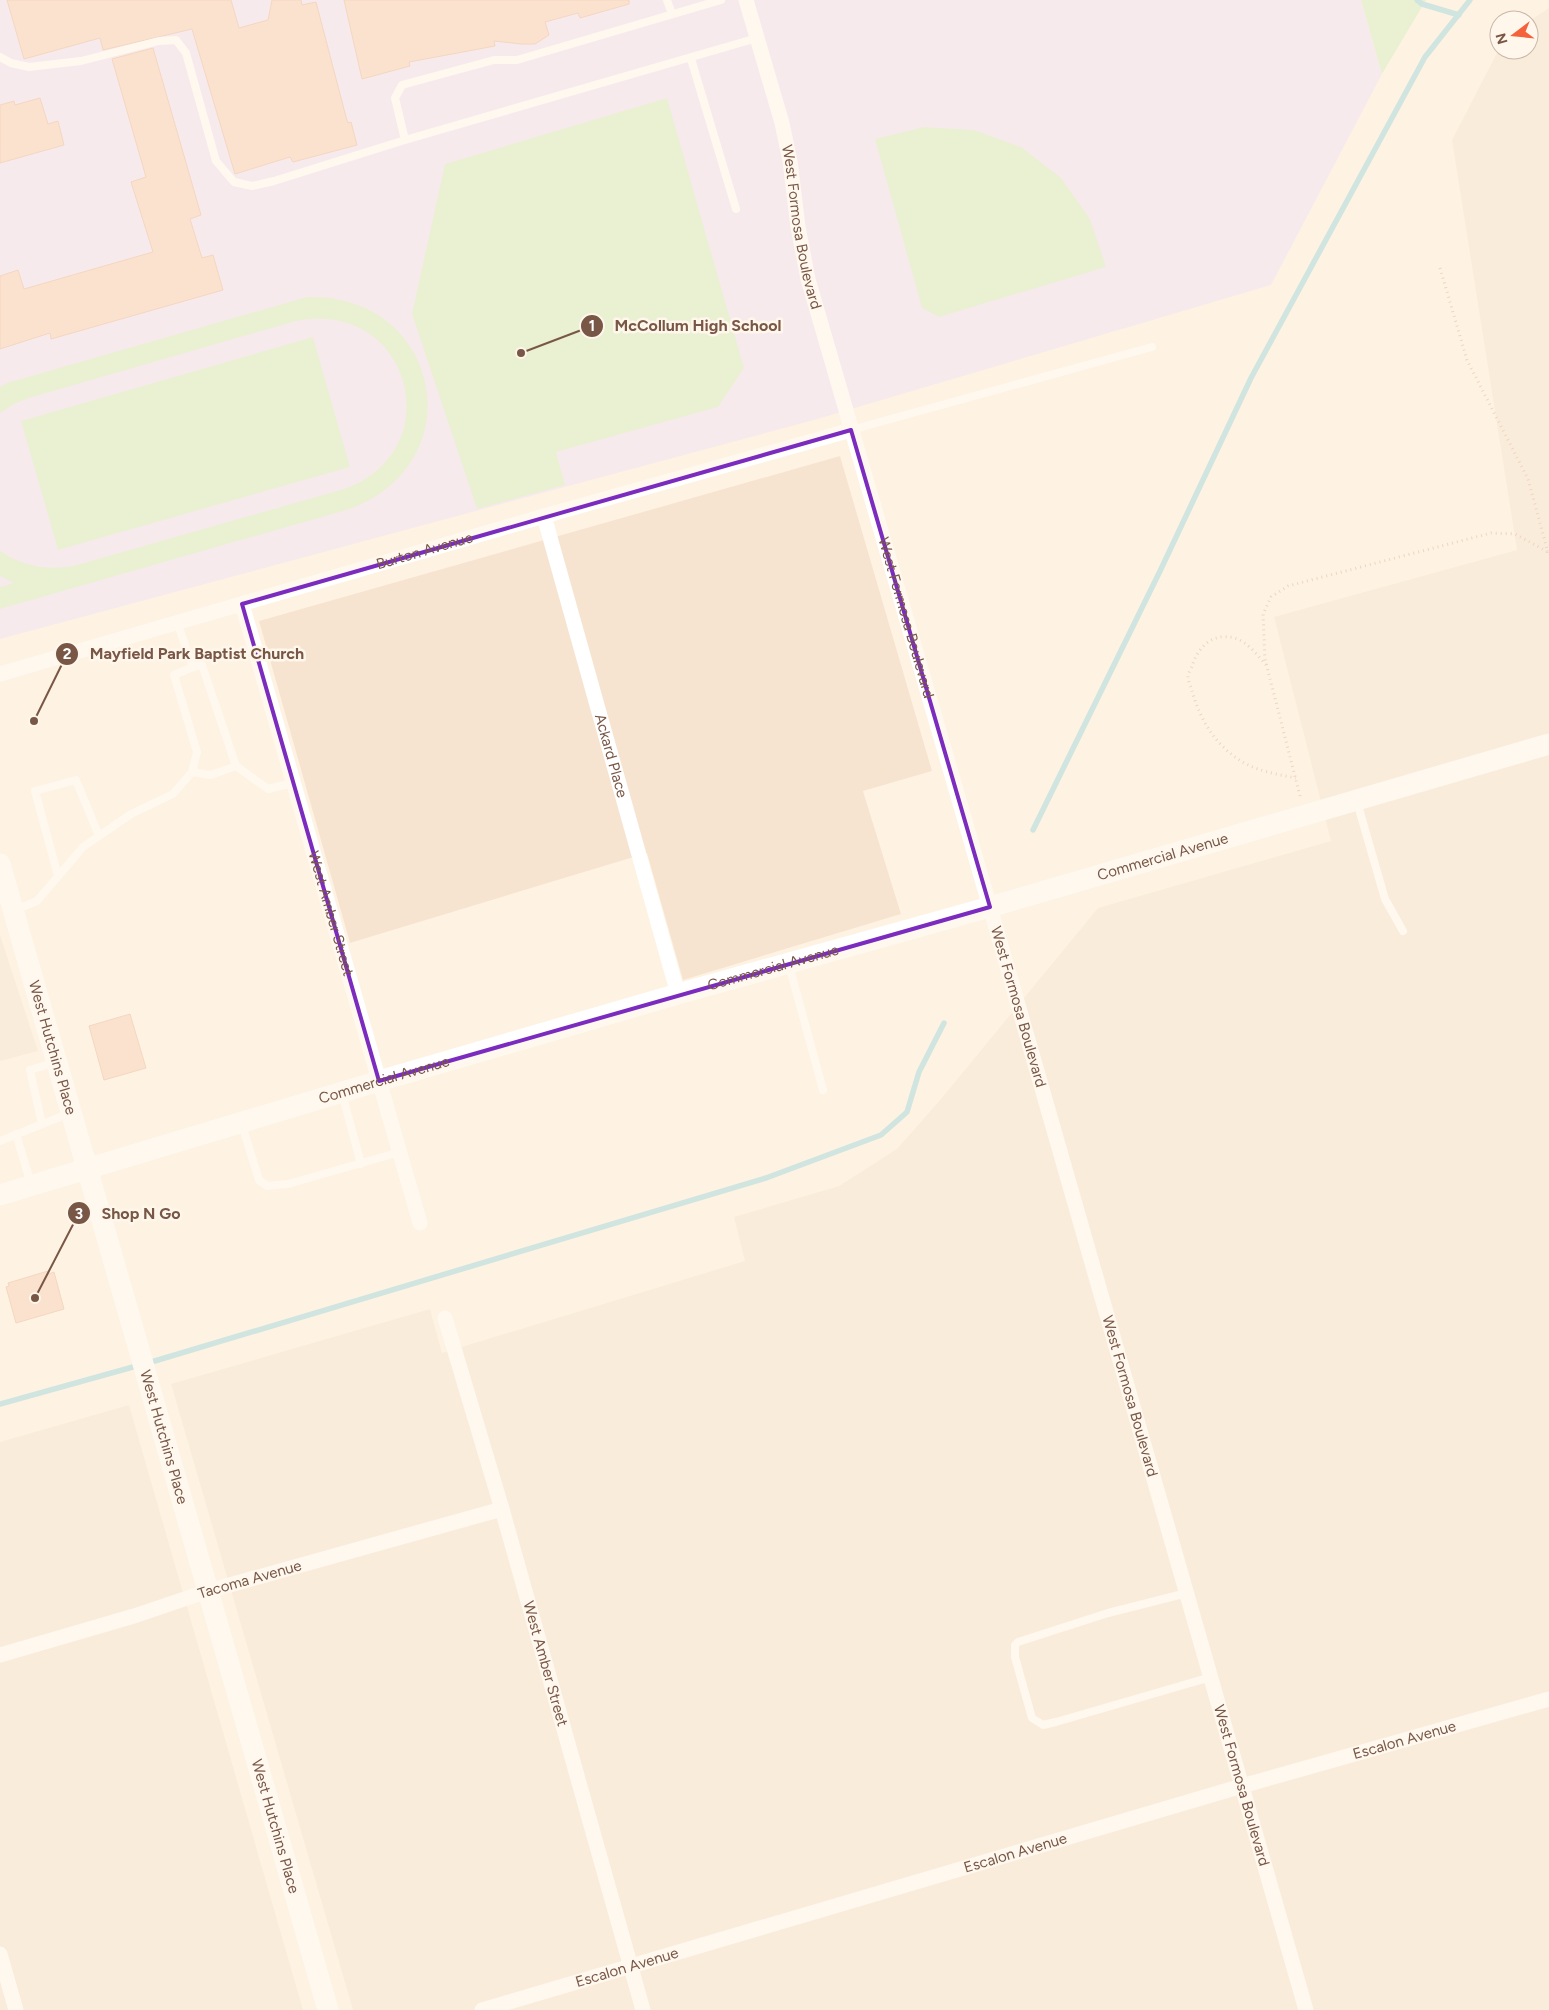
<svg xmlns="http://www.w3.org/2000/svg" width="1549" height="2010" font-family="Figtree,sans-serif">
  <rect width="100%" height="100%" fill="#fef3e2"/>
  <!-- residential -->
  <path fill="#f7e4d0" d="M 1549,8 L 1549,2010 L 353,2010 L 171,1384 L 430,1309 L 442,1353 L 745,1261 L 734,1217 L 839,1186 L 897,1149 L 941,1099 L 1098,908 L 1331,841 L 1274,617 L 1517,550 L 1452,140 L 1499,49 L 1529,50 L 1529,21 Z
    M 840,456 L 932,771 L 863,791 L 901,914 L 683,980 L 647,853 L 350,943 L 259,621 Z
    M 0,935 L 38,1051 L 0,1061 Z
    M 129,1405 L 303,2010 L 0,2010 L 0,1442 Z"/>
  <!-- education -->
  <path fill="#f0dffb" d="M 0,0 L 1361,0 L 1382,74 L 1271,285 L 814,420 L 0,639 Z"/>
  <!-- green -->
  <path fill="#d3edbf" d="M 1361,0 L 1426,0 L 1382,74 Z
    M 667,98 L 744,368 L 718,407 L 556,452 L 565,485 L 477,509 L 412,314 L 445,164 Z
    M 924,127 L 974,130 L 1021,147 L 1061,178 L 1090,219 L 1106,267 L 939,317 L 922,308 L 875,139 Z
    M 307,297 C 441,293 475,462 350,509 L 0,609 L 0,587 L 14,583 L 0,576 L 0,551 C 24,567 48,571 77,565 L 344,489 C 452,450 410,298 296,321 L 29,398 L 16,403 L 0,413 L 0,387 L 7,383 Z
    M 313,337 L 350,467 L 58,550 L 21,421 Z"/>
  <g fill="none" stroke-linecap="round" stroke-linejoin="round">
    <!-- stream -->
    <path stroke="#9ad4dd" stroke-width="5.5" d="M 1417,0 L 1422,4 L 1459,15
      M 1033,830 L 1161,569 L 1251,378 L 1425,57 L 1470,0
      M 0,1404 L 158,1360 L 766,1178 L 881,1135 L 907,1112 L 919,1072 L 944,1023"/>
  </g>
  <!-- building -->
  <path fill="#f6cfb7" stroke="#ebb496" d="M 7,0 L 231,0 L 239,28 L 268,20 L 272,0 L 301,0 L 302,5 L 316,2 L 346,117 L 348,123 L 351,122 L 357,145 L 293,162 L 290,157 L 235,174 L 192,29 L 103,50 L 100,38 L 24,59 Z
    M 344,0 L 629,0 L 629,4 L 580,18 L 578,13 L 545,22 L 549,35 L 535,44 L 521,44 L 494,41 L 495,46 L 409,62 L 410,66 L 362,79 Z
    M 153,48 L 201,215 L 190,219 L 202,258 L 213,255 L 223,290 L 51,339 L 50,333 L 0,349 L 0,276 L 18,270 L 24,289 L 153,252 L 131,182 L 146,177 L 112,59 Z
    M 40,98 L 48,124 L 58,121 L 64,145 L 0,163 L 0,105 L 14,101 L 15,105 Z
    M 130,1014 L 146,1068 L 104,1080 L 89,1026 Z
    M 48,1271 L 49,1274 L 54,1272 L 64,1309 L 16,1323 L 6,1287 L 9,1286 L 8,1283 Z"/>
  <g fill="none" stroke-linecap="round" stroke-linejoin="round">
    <!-- path -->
    <path stroke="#dbb29a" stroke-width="3" stroke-dasharray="1 4" stroke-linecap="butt" d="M 1440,268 L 1467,360 L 1528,479 L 1549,556
      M 1266,665 C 1258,656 1247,641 1234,638 C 1213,632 1198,647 1192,666 C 1191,669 1188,673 1188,677 C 1188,681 1191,687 1192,691 C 1200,719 1214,743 1238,759 C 1255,771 1276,774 1296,778
      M 1300,796 L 1265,659 L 1263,614 L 1271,597 L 1288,586 L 1491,533 L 1515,534 L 1548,552"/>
    <!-- lane -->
    <path stroke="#fff" stroke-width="8" d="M 667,0 L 672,14
      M 0,57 L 11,63 L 29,67 L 81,61 L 159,41 L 176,40 L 186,53 L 216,161 L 234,182 L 252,186 L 274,181 L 405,140 L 757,38
      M 691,59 L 736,209
      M 405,140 L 395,98 L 402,85 L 494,60 L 517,60 L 721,0
      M 851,430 L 1152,347
      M 193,667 L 202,665 L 236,766 L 268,789 L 293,783
      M 192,772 L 211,775 L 236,766
      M 1357,802 L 1385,899 L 1403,931
      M 58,876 L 35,791 L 76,780 L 99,836
      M 15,910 L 37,901 L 83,847 L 131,814 L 173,794 L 192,772 L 197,752 L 174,675 L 193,667 L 177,622
      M 789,965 L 823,1090
      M 342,1093 L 361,1164
      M 42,1124 L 30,1070 L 56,1062
      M 242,1125 L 259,1180 L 267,1186 L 288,1184 L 400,1152
      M 16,1134 L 31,1184
      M 0,1141 L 70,1113
      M 1187,1593 L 1108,1613 L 1018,1642 L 1015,1645 L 1015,1657 L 1032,1718 L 1043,1725 L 1056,1722 L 1211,1677"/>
    <!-- street -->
    <g stroke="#fff" stroke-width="15">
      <path id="s1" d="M 746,0 L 782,123 L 790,161 L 798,227 L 808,279 L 990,907 L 1306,2010"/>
      <path id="s2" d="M 544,516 L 678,994"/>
      <path id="s3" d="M 242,604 L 420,1223"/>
      <path id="s4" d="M 0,674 L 544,516 L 851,430"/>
      <path id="s5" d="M 445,1318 L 502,1509 L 643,2010"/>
      <path id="s6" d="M 0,1655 L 134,1616 L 208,1591 L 502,1509"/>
      <path d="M 0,1954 L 16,2010"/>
      <path id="s7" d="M 482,2010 L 1242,1786 L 1549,1699"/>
    </g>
    <!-- secondary -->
    <g stroke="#fff" stroke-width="21">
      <path id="s8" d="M 0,864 L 328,2010"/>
      <path id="s9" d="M 0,1195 L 379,1081 L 678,994 L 990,907 L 1549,744"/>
    </g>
  </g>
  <!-- marked area -->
  <path d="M0 0H1549V2010H0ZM 851,430 L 990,907 L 379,1081 L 242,604 Z" fill="#fef3e2" fill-opacity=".55" fill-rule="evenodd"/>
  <path fill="none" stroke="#7b2cbf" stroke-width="4" stroke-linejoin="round" d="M 851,430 L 990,907 L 379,1081 L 242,604 Z"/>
  <g text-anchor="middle" stroke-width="5" stroke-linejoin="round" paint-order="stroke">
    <!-- street labels -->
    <g font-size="15" fill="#795746" stroke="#fff7eb">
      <text dy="5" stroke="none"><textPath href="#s1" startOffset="234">West Formosa Boulevard</textPath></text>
      <text dy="5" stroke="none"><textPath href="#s4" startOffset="442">Burton Avenue</textPath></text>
      <text dy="5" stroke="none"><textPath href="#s1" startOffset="639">West Formosa Boulevard</textPath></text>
      <text dy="5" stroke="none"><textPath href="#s2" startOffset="249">Ackard Place</textPath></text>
      <text dy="5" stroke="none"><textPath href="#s9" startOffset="1211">Commercial Avenue</textPath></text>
      <text dy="5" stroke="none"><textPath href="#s3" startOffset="322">West Amber Street</textPath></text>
      <text dy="5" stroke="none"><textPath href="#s9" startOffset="806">Commercial Avenue</textPath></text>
      <text dy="5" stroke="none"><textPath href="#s1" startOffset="1044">West Formosa Boulevard</textPath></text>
      <text dy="5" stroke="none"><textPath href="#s8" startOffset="191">West Hutchins Place</textPath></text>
      <text dy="5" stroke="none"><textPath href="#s9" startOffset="401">Commercial Avenue</textPath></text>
      <text dy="5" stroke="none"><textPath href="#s1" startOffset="1449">West Formosa Boulevard</textPath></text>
      <text dy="5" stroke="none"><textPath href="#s8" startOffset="596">West Hutchins Place</textPath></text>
      <text dy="5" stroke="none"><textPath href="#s6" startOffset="261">Tacoma Avenue</textPath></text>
      <text dy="5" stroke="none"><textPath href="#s5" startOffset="360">West Amber Street</textPath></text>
      <text dy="5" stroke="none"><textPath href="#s7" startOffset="961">Escalon Avenue</textPath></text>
      <text dy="5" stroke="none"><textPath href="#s1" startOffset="1854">West Formosa Boulevard</textPath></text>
      <text dy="5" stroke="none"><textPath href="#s8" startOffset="1001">West Hutchins Place</textPath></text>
      <text dy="5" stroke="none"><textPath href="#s7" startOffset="556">Escalon Avenue</textPath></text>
      <text dy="5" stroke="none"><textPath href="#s7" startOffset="151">Escalon Avenue</textPath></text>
    </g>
  </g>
  <!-- callouts -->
  <path fill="none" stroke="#795746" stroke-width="2" d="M521 353L592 326M34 721L67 654M35 1298L79 1213"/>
  <g fill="#795746" stroke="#fff7eb" stroke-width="2">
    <circle cx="521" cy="353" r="5"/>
    <circle cx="34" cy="721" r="5"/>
    <circle cx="35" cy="1298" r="5"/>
    <circle cx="592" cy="326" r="12"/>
    <circle cx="67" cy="654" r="12"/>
    <circle cx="79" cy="1213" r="12"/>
  </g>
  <g font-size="15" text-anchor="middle" font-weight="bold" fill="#fff">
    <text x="592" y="331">1</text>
    <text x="67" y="659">2</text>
    <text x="79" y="1219">3</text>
  </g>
  <g font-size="16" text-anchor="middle" font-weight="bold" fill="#795746" stroke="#fff7eb" stroke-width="5" stroke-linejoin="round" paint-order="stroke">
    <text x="698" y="331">McCollum High School</text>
    <text x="197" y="659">Mayfield Park Baptist Church</text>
    <text x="141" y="1219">Shop N Go</text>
  </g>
  <!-- north arrow -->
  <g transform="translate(1514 35) rotate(254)"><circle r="24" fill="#fff7eb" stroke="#c9b7a9"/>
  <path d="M0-4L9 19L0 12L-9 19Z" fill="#f4613b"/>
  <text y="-8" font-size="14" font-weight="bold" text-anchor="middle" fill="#795746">N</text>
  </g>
</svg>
